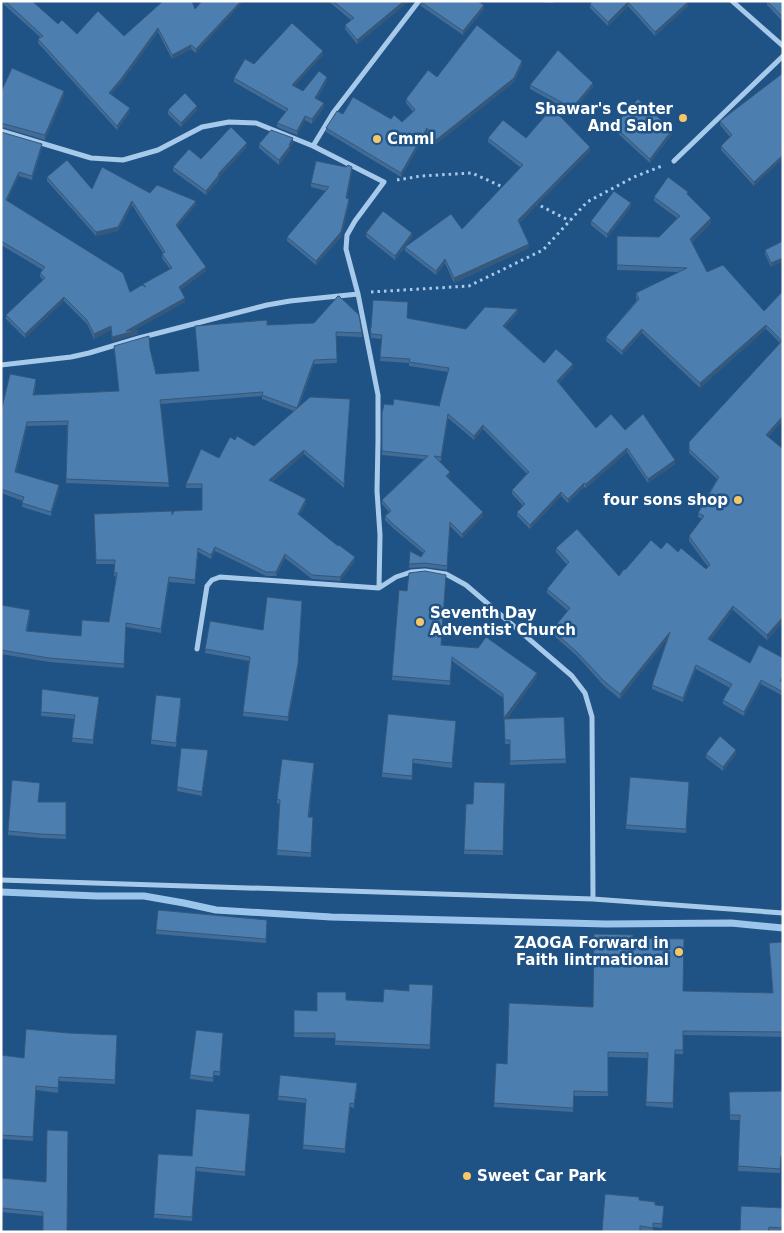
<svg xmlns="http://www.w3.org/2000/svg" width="784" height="1233" font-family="'DejaVu Sans',sans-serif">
  <rect width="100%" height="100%" fill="#1f5285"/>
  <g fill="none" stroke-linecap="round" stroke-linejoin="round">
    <!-- stream -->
    <path stroke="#9bc5eb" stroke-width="7" d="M 1,892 L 97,896 L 144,896 L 184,903 L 216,910 L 331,917 L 606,924 L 731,923 L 783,928"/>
    <!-- path -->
    <path stroke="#a7c9ea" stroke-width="3" stroke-dasharray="2.5 4" stroke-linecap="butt" d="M 397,180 L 421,176 L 472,173 L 505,188
      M 535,203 L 570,221
      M 371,292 L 469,286 L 543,250 L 587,202 L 634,177 L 662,166"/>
    <!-- street -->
    <path stroke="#a7c9ea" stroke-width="5" d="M 732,1 L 783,46
      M 1,131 L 91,158 L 123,160 L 158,150 L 202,127 L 229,122 L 256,123 L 313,146 L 384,182 L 355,221 L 347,235 L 346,249 L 358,294 L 378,395 L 378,440 L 377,491 L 380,535 L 379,588
      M 313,146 L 333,113 L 419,1
      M 674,161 L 783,56
      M 1,365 L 71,357 L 89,353 L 139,338 L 267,305 L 290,301 L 358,294
      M 197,649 L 207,586 L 212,580 L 220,577 L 379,588 L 396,577 L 411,572 L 425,571 L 446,574 L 466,585 L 572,676 L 585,693 L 592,717 L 593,899
      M 1,880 L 593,899 L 783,913"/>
  </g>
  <!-- wall -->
  <path fill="#416c97" d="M 1,1 L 32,1 L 58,24 L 77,34 L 124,36 L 195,9 L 202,1 L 196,53 L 191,49 L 172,59 L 158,32 L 121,83 L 111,94 L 130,112 L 117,130 L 38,43 L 38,39 L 40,37 L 1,2 Z
    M 328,1 L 409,1 L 357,44 L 345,29 L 345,25 L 351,20 Z
    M 542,1 L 555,1 L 553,3 L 546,3 Z
    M 593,1 L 687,1 L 688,6 L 655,36 L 628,6 L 608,26 L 590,8 L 590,4 Z
    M 767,1 L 783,1 L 783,22 L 767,5 Z
    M 421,2 L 484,9 L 463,35 L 421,6 Z
    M 323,55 L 294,86 L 303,91 L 327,81 L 317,99 L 324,107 L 312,124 L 305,120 L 297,135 L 277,127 L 277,123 L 286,112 L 234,82 L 234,78 L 254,64 Z
    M 522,65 L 514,82 L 436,144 L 427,132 L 401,177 L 326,132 L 326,128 L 343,114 L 391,119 L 402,122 L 413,112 L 406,103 L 406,99 L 437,77 Z
    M 783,73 L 754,186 L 721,150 L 721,146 L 730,137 L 720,125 L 720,121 Z
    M 530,85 L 593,87 L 572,112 L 530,89 Z
    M 1,92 L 64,95 L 45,140 L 1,127 Z
    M 168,110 L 197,110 L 181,127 L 168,114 Z
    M 614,126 L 672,134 L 650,163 L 614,130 Z
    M 1,132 L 42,148 L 32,180 L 19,176 L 7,201 L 130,292 L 143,285 L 143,284 L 170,269 L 162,258 L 162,254 L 163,253 L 132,205 L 118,231 L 96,236 L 47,181 L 47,177 L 92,189 L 150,193 L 196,205 L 177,227 L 206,271 L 180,290 L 185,302 L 134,330 L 138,334 L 112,341 L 111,330 L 94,339 L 87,324 L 64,301 L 25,338 L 6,319 L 6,315 L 43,280 L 40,277 L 40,273 L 43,270 L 1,245 Z
    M 488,138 L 526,138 L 590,151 L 519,223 L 529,248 L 454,283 L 445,263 L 436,275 L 405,251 L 405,247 L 395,260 L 366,237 L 366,233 L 412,237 L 405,246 L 462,229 L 521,168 L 488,142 Z
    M 293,143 L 290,147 L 290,150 L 279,165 L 259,148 L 259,144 Z
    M 247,147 L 219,177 L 219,180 L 206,195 L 173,171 L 173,167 Z
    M 352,171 L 347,198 L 349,203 L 341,237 L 316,265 L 287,241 L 287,237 L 326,191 L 311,187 L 311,183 Z
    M 688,195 L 711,223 L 692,242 L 707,272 L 764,311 L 783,291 L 783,421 L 768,437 L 783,449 L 783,622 L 767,640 L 733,610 L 710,641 L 750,663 L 783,658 L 783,696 L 761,684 L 744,716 L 723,704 L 723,700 L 730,688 L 696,669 L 683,702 L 652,689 L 652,685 L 667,639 L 620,699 L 604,686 L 577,656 L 552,634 L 552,630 L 568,611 L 547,593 L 547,589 L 567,565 L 556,552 L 556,548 L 619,576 L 625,570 L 661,549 L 678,552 L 706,569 L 708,567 L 689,541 L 689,536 L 702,519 L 698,517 L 698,513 L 717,479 L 689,453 L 689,442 L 780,343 L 766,329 L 700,388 L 642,333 L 622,355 L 606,341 L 606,337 L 637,300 L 636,298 L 636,293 L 679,272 L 617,270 L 617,236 L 659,237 L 677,218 L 654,201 L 654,197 Z
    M 631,207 L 607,238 L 591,225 L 591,221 Z
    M 783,241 L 771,267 L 765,254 L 765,250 Z
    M 518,313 L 505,327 L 544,363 L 573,368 L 559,383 L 596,428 L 625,430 L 675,464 L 648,483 L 627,452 L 586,488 L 584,487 L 568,503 L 561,496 L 530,529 L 517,516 L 517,512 L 523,506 L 512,494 L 512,490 L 527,474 L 483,429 L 474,440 L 448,418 L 441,461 L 438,461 L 450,476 L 448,478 L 483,516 L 462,538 L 450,526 L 447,570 L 425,567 L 409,568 L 410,551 L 421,557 L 423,553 L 394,529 L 385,520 L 385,516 L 389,512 L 382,504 L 382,500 L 424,459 L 382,455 L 382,413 L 393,405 L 439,406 L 448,372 L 409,366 L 409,363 L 380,361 L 382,339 L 371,338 L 370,326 L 371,328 L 466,329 Z
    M 267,325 L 362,333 L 362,337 L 336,336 L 337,363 L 314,364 L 299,407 L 350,399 L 344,488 L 304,454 L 272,482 L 306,503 L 299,516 L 355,561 L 340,581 L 312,579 L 285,558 L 276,576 L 266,576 L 215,551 L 211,559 L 198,552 L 195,584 L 169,582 L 161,633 L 126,627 L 124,668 L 49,662 L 1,654 L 1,605 L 30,614 L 27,631 L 81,636 L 109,622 L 116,577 L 114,576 L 115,564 L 96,564 L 94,514 L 172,515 L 202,510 L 202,488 L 186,488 L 186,484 L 219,458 L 235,440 L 254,446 L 294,411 L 262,399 L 262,396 L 160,404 L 169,487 L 66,483 L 67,425 L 27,426 L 16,473 L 59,490 L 51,516 L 22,507 L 23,501 L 1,493 L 1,412 L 36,383 L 34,395 L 119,391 L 114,346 L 150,349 L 156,374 L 199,371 Z
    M 210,621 L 298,668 L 288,721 L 243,716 L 249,661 L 205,653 Z
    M 442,645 L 537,677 L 507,719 L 564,717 L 566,763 L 510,765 L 510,744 L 505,744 L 503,698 L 452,661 L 450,685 L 392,680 L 392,676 Z
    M 99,701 L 93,744 L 72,742 L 75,719 L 41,716 L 41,712 Z
    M 181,702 L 176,747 L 151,744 L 151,740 Z
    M 456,725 L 452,768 L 413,763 L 412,780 L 382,777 L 382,773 Z
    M 208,754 L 202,796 L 177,791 L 177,787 Z
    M 706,754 L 736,754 L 723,771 L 706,758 Z
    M 314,767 L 309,817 L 313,817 L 311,857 L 277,855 L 280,804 L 277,803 L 277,799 Z
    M 689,782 L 686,833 L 626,829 L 626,825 Z
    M 505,783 L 503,855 L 464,854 L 464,850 L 473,804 Z
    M 39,802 L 66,802 L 66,839 L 41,838 L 8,835 L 8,831 Z
    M 267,920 L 266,943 L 156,934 L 156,930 Z
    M 633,938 L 683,991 L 772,993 L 783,942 L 783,1037 L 683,1035 L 683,1054 L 675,1054 L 673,1108 L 646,1106 L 648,1058 L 608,1057 L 608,1096 L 574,1096 L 573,1112 L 494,1107 L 496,1063 L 507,1064 L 593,1007 Z
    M 433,985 L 430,1049 L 335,1045 L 335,1038 L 294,1037 L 294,1010 L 317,1011 L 346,1000 L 383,1002 L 409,991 Z
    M 223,1033 L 220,1076 L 214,1075 L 213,1082 L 190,1079 L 190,1075 Z
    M 117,1035 L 115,1084 L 59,1081 L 58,1093 L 36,1090 L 33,1141 L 1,1139 L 1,1055 L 24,1058 Z
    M 357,1087 L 354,1108 L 350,1107 L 345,1153 L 303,1149 L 306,1103 L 278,1100 L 278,1096 Z
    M 783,1091 L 783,1160 L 781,1160 L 780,1173 L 738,1171 L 740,1120 L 730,1120 L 729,1092 Z
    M 250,1118 L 245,1176 L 196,1171 L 192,1221 L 154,1218 L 154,1214 L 192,1156 Z
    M 68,1131 L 43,1216 L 1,1212 L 1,1178 L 46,1182 Z
    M 639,1200 L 655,1205 L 664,1210 L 662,1228 L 653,1227 L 653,1232 L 640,1231 L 640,1232 L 602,1232 Z
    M 783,1208 L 782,1232 L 769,1231 L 740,1232 Z"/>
  <!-- shaded-wall -->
  <path fill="#35587b" d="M 241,1 L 244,1 L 196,53 L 196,49 Z
    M 404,1 L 409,1 L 357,44 L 357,40 Z
    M 628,2 L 628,6 L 608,26 L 608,22 Z
    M 688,2 L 688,6 L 655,36 L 655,32 Z
    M 484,5 L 484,9 L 463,35 L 463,31 Z
    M 158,28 L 158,32 L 121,83 L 109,97 L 109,93 Z
    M 191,45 L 191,49 L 172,59 L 172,55 Z
    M 323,51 L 323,55 L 292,89 L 292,85 Z
    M 522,61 L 522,65 L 514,82 L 436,144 L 436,140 Z
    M 327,77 L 327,81 L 315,102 L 315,98 Z
    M 593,83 L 593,87 L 572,112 L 572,108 Z
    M 64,91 L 64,95 L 45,140 L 45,135 Z
    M 324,103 L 324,107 L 312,124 L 312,119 Z
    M 197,106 L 197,110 L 181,127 L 181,123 Z
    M 130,108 L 130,112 L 117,130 L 117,126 Z
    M 305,116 L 305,120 L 297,135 L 297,131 Z
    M 427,128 L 427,132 L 401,177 L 401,173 Z
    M 672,130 L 672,134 L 650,163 L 650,159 Z
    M 293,138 L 293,143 L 290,147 L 290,150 L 279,165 L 279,160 Z
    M 247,143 L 247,147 L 219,177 L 219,180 L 206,195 L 206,191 L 218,174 Z
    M 42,144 L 42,148 L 32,180 L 32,176 Z
    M 590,147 L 590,151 L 518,224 L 518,220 Z
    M 783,155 L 783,159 L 754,186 L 754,182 Z
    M 352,167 L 352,171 L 346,202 L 346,198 Z
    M 19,172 L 19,176 L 6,204 L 6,200 Z
    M 349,199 L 349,203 L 341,237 L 316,265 L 316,261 Z
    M 132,201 L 132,205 L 118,231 L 96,236 L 96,232 Z
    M 196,201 L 196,205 L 176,229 L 176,225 Z
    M 631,203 L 631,207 L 607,238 L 607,234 Z
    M 711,218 L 711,223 L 690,243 L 690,239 Z
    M 412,233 L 412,237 L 395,260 L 395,256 Z
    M 529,244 L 529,248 L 454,283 L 454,278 Z
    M 783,258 L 783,262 L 771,267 L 771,263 Z
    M 445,259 L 445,263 L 436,275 L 436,271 Z
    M 206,267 L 206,271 L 179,291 L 179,287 Z
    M 64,297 L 64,301 L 25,338 L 25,334 Z
    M 185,298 L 185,302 L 131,332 L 138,330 L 138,334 L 112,341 L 112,337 Z
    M 518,309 L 518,313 L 503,330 L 503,326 Z
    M 766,325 L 766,329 L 700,388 L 700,383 Z
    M 111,326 L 111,330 L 94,339 L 94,334 Z
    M 642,329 L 642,333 L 622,355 L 622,351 Z
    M 314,360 L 314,364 L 297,412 L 297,408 Z
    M 573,364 L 573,368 L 557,385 L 557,381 Z
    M 448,414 L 448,418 L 441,461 L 441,457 Z
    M 783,416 L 783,421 L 766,439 L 766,435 Z
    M 27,422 L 27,426 L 15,476 L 15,472 Z
    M 483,425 L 483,429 L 474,440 L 474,436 Z
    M 627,448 L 627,452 L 586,488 L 586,484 Z
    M 304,450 L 304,454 L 269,484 L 269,480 Z
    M 675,460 L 675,464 L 648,483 L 648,479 Z
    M 450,472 L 450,476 L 446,480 L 446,476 Z
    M 584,483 L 584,487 L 568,503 L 568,499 Z
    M 59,485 L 59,490 L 51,516 L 51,512 Z
    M 561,492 L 561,496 L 530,529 L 530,525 Z
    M 306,499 L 306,503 L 298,519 L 298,514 Z
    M 483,512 L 483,516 L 462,538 L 462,534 Z
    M 215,547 L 215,551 L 211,559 L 211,555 Z
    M 285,554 L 285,558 L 276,576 L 276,572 Z
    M 355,557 L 355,561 L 340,581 L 340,577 Z
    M 169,577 L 169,582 L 161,633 L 161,629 Z
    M 302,601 L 298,668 L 288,721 L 288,717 Z
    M 733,606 L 733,610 L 708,644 L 708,639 Z
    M 783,617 L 783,622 L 767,640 L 767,635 Z
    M 670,632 L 670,636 L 620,699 L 620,694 Z
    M 696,665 L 696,669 L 683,702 L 683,698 Z
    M 537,673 L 537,677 L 504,723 L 504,718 Z
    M 761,680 L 761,684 L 744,716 L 744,712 Z
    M 208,750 L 208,754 L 202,796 L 202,792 Z
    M 736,750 L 736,754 L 723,771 L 723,767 Z"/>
  <!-- building -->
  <path fill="#4c7eb0" stroke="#35587b" d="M 5,1 L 32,1 L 58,24 L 62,20 L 77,34 L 98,11 L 124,36 L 163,1 L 192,1 L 195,9 L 202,1 L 241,1 L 196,49 L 191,45 L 172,55 L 158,28 L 121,79 L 109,93 L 130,108 L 117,126 L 38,39 L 43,36 Z
    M 333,1 L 404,1 L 357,40 L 345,25 L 354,18 Z
    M 421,1 L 477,1 L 484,5 L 463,31 L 421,2 Z
    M 593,1 L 687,1 L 688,2 L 655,32 L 628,2 L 608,22 L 590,4 Z
    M 767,1 L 783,1 L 783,17 Z
    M 292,23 L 323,51 L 292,85 L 303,91 L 319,71 L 327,77 L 315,98 L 324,103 L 312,119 L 305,116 L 297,131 L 277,123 L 288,109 L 234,78 L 245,59 L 254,64 Z
    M 477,25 L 522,61 L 514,78 L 436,140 L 427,128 L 401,173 L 326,128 L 337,111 L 343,114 L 353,97 L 391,119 L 394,115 L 402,122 L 415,110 L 406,99 L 428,70 L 437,77 Z
    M 558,50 L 593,83 L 572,108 L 530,85 Z
    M 12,68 L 64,91 L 45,135 L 1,123 L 1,92 Z
    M 783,73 L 783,155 L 754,182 L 721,146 L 732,135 L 720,121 Z
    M 185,93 L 197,106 L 181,123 L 168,110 Z
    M 638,99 L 672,130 L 650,159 L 614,126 Z
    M 552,108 L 590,147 L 518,220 L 529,244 L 454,278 L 445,259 L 436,271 L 405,247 L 451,214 L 462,229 L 523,165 L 488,138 L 503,120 L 526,138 Z
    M 231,127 L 247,143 L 218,174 L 219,175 L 206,191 L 173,167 L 189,149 L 201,159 Z
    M 271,130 L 293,138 L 289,145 L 290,146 L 279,160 L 259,144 Z
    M 1,132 L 42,144 L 32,176 L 19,172 L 6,200 L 123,273 L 130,292 L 142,285 L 146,287 L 143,284 L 172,268 L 162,254 L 165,252 L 132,201 L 118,227 L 96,232 L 47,177 L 67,160 L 92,189 L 102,167 L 150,193 L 157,185 L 196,201 L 176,225 L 206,267 L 179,287 L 185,298 L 126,331 L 138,330 L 112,337 L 111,326 L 94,334 L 87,320 L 64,297 L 25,334 L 6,315 L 45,278 L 40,273 L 45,267 L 1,241 Z
    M 316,161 L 346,167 L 348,165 L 352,167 L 346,198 L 349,199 L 341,232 L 316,261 L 287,237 L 329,187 L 311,183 Z
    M 668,177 L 688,192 L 687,194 L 711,218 L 690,239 L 707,272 L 723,265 L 764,311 L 783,291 L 783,416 L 766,435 L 783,449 L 783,617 L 767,635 L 733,606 L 708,639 L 750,663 L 759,645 L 783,658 L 783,676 L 780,681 L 783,681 L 783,692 L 761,680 L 744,712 L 723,700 L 732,684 L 696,665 L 683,698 L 652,685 L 670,632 L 620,694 L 604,681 L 577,652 L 552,630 L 570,608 L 547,589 L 569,562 L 556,548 L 577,529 L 619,576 L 624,569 L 625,570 L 651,540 L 661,549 L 667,542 L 678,552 L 681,548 L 706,569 L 710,565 L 689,536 L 704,516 L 698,513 L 719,477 L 689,449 L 689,442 L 782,341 L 766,325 L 700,383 L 642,329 L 622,351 L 606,337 L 639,299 L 636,293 L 687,268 L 617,265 L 617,236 L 659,237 L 680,216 L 654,197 Z
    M 614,191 L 631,203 L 607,234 L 591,221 Z
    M 383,211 L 412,233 L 395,256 L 366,233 Z
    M 783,241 L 783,258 L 771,263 L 765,250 Z
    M 338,296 L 339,296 L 359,315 L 362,333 L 336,332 L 337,359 L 314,360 L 297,408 L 262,395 L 263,392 L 160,400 L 169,483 L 66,479 L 68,421 L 27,422 L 15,472 L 59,485 L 51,512 L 22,503 L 24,497 L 1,489 L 1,412 L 10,374 L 36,379 L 33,395 L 119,391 L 114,346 L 149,336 L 150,349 L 156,374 L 199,371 L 195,326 L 267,320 L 267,325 L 314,323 Z
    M 373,300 L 408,302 L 407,318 L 466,329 L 485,307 L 518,309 L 503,326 L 544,363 L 556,349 L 573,364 L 557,381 L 596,428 L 611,414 L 625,430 L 643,414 L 675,460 L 648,479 L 627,448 L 586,484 L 584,483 L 568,499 L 561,492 L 530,525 L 517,512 L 525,504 L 512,490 L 529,472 L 483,425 L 474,436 L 448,414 L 441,457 L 434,456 L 450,472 L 446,476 L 483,512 L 462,534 L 450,522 L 447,566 L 425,563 L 409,564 L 410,551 L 421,557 L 425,551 L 394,525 L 385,516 L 391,511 L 382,500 L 428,456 L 382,451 L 382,413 L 384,404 L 393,405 L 394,399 L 440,406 L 439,406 L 449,368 L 409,362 L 410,359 L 380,357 L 382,335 L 371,334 L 370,326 L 371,328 Z
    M 310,397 L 350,399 L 344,484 L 304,450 L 269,480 L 306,499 L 298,514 L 338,546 L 339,545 L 355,557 L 340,577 L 312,575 L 285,554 L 276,572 L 266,572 L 215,547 L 211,555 L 198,548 L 195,580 L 169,577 L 161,629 L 126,623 L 124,664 L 49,658 L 1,650 L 1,605 L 30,610 L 26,631 L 81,636 L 82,620 L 109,622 L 117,573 L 114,572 L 115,560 L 96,560 L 94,514 L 172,511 L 172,515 L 174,511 L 202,510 L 202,484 L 186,484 L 201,449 L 219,458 L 230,437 L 235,440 L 237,436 L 254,446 Z
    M 425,571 L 446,575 L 441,645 L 478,648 L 486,637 L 537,673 L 504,718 L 503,694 L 452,657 L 450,681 L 392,676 L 399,590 L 407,591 L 409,573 Z
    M 267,597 L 302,601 L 298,664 L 288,717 L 243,712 L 250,657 L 205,649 L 210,621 L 263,630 Z
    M 42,689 L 99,697 L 93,740 L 72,738 L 75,715 L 41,712 Z
    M 156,695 L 181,698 L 176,743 L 151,740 Z
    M 388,714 L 456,721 L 452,763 L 413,759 L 412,776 L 382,773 Z
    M 564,717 L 566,759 L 510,761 L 510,740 L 505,740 L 504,719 Z
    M 720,736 L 736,750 L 723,767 L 706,754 Z
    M 181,748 L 208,750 L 202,792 L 177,787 Z
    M 282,759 L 314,763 L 308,817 L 313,817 L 311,853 L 277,850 L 280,800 L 277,799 Z
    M 630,777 L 689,782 L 686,829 L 626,825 Z
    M 12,780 L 40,783 L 38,802 L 66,802 L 66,835 L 41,834 L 8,831 Z
    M 474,782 L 505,783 L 503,851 L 464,850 L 466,804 L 473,804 Z
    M 158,910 L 267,920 L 266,939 L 156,930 Z
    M 594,934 L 633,935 L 633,938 L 684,939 L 683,991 L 773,993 L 769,943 L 783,942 L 783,1032 L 683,1031 L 683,1050 L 675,1050 L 673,1103 L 646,1102 L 648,1053 L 608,1052 L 608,1092 L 574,1091 L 573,1108 L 494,1103 L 496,1063 L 507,1064 L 509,1003 L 593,1007 Z
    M 409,984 L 433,985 L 430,1045 L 335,1041 L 335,1033 L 294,1033 L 294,1010 L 317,1011 L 317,992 L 346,992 L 346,1000 L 383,1002 L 384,989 L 409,991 Z
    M 26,1029 L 68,1033 L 117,1035 L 115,1080 L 59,1077 L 58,1088 L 36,1086 L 33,1137 L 1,1135 L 1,1055 L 24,1058 Z
    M 196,1030 L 223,1033 L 220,1072 L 214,1071 L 213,1078 L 190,1075 Z
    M 280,1075 L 357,1083 L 354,1104 L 350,1103 L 345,1149 L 303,1145 L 306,1099 L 278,1096 Z
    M 783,1091 L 783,1156 L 781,1156 L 780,1169 L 738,1166 L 740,1115 L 730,1115 L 729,1092 Z
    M 196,1109 L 250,1114 L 245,1172 L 196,1167 L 192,1217 L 154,1214 L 158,1154 L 192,1156 Z
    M 47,1130 L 68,1131 L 67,1232 L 43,1232 L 43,1212 L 1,1208 L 1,1178 L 46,1182 Z
    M 605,1194 L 639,1197 L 639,1200 L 655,1202 L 655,1205 L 664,1206 L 662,1224 L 653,1223 L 653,1228 L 640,1226 L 640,1232 L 602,1232 Z
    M 741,1206 L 783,1208 L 782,1228 L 769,1227 L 768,1232 L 740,1232 Z"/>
  <!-- markers -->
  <g fill="#f8c667" stroke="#1f5285" stroke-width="2">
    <circle cx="683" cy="118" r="5"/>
    <circle cx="377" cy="139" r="5"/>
    <circle cx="738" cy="500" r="5"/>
    <circle cx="420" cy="622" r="5"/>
    <circle cx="679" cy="952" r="5"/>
    <circle cx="467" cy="1176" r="5"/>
  </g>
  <g text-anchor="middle" stroke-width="5" stroke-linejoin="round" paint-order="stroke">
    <!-- poi labels -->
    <g font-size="15" font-weight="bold" fill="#fff" stroke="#1f5285" text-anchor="end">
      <text x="673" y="114">Shawar's Center<tspan x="673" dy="17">And Salon</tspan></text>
      <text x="387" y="144" text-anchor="start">Cmml</text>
      <text x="728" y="505">four sons shop</text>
      <text x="430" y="618" text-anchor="start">Seventh Day<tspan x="430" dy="17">Adventist Church</tspan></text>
      <text x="669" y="948">ZAOGA Forward in<tspan x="669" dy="17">Faith Iintrnational</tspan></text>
      <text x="477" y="1181" text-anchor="start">Sweet Car Park</text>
    </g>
  </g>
  <!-- border -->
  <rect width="784" height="1233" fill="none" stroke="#ffffff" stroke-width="5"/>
</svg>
